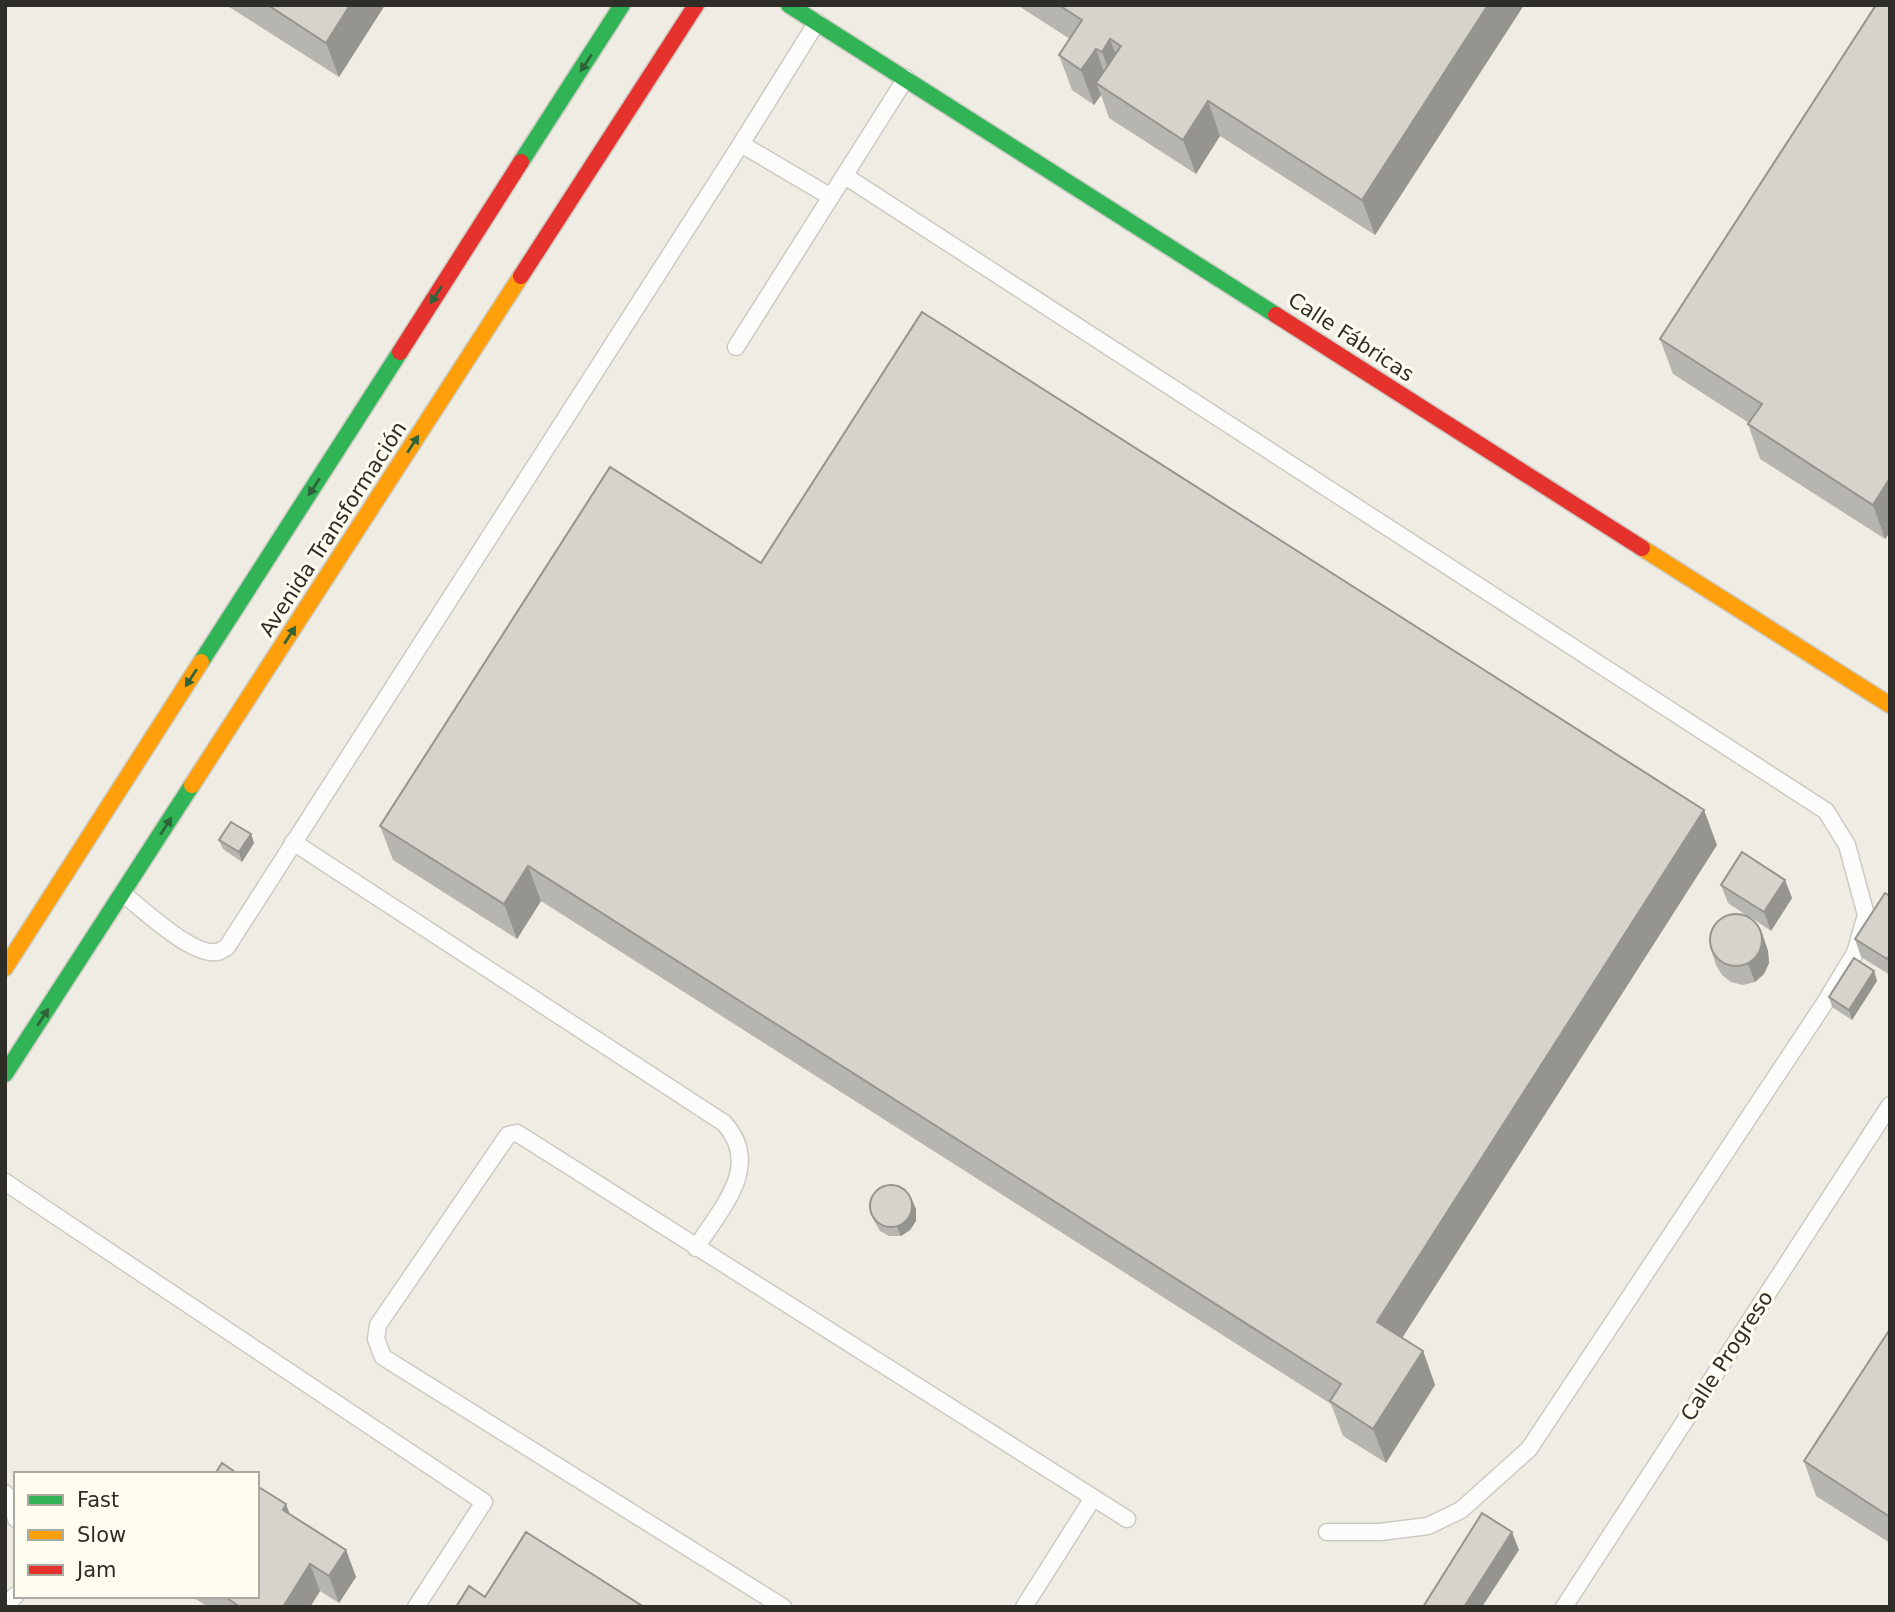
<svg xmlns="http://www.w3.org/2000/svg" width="1895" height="1612" font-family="'DejaVu Sans',sans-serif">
  <rect width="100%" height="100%" fill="#eeece3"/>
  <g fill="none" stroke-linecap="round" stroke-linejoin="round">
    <!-- lane casing -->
    <g stroke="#cccac3" stroke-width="19">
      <path id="lane" d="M 741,144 L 831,197
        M 845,176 L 1826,811 L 1847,845 L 1866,915 L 1855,953 L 1826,1001 L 1529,1449 L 1461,1510 L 1428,1526 L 1380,1532 L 1327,1532
        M 736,347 L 906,78
        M 293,842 L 724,1123 C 763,1166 721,1208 696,1248
        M 123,894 C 143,909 191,956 217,952 C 220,952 223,949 227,947 L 741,144 L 817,22
        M 5,1182 L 484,1502 L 416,1607
        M 5,1493 L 11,1502 L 16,1519
        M 5,1606 L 16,1595
        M 783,1607 L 383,1357 L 376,1339 L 378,1325 L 508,1135 L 517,1133 L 1127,1519
        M 1024,1607 L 1093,1498
        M 1564,1607 L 1890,1105"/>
    </g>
    <!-- fast casing -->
    <g stroke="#cccac3" stroke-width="19">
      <path id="fast" d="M 789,5 L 1276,315
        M 521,162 L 622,5
        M 201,662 L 400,352
        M 5,1074 L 192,785"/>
    </g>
    <!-- slow casing -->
    <g stroke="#cccac3" stroke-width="19">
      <path id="slow" d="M 1642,548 L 1890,705
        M 192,785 L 521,276
        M 5,968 L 201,662"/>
    </g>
    <!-- jam casing -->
    <g stroke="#cccac3" stroke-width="19">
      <path id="jam" d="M 521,276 L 696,5
        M 1276,315 L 1642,548
        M 400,352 L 521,162"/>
    </g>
    <!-- lane -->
    <use href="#lane" stroke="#fcfcfb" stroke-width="16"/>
    <!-- fast -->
    <use href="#fast" stroke="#30b455" stroke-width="16"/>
    <!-- slow -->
    <use href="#slow" stroke="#ff9f0a" stroke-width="16"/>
    <!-- jam -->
    <use href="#jam" stroke="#e5322d" stroke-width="16"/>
  </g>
  <!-- wall -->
  <path fill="#b7b5af" d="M 226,5 L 385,5 L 339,77 Z
    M 1017,5 L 1524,5 L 1375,235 L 1220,136 L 1196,174 L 1109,118 L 1101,95 L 1094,105 L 1072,90 L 1059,55 L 1070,39 Z
    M 1890,5 L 1890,532 L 1885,539 L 1760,459 L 1748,424 L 1749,423 L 1673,374 L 1660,339 Z
    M 761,563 L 1717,845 L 1402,1338 L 1423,1351 L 1435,1385 L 1386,1463 L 1343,1436 L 1331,1404 L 541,901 L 517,939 L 393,860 L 380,826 Z
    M 251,834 L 254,843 L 242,862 L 223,849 L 219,840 Z
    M 1785,880 L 1792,898 L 1771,931 L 1749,916 L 1762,933 L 1768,951 L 1769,963 L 1764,974 L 1755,982 L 1743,985 L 1731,982 L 1722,975 L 1716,965 L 1710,946 L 1746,915 L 1728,903 L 1721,885 Z
    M 1890,896 L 1890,975 L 1861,957 L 1855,939 Z
    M 1874,971 L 1877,981 L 1852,1020 L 1832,1007 L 1829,997 Z
    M 912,1200 L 916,1209 L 916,1221 L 910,1230 L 901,1236 L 889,1236 L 880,1231 L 874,1221 L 871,1212 Z
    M 1890,1329 L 1890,1543 L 1816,1496 L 1804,1461 Z
    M 290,1514 L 346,1550 L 356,1577 L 339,1603 L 320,1591 L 310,1607 L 208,1607 L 191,1596 L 257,1596 Z"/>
  <!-- shaded-wall -->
  <path fill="#95948f" d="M 350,5 L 385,5 L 339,77 L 326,43 Z
    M 1488,5 L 1524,5 L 1375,235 L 1362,200 Z
    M 1110,39 L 1123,74 L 1115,87 L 1102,52 Z
    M 1096,49 L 1108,84 L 1096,83 L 1101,95 L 1094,105 L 1081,70 Z
    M 1208,101 L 1220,136 L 1196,174 L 1183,140 Z
    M 1890,478 L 1890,532 L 1885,539 L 1873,505 Z
    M 1704,810 L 1717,845 L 1390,1357 L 1377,1322 Z
    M 251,834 L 254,843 L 242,862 L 239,852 Z
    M 528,866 L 541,901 L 517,939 L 504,904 Z
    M 1785,880 L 1792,898 L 1771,931 L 1764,912 Z
    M 1762,933 L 1768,951 L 1769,963 L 1764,974 L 1755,982 L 1748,964 Z
    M 1874,971 L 1877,981 L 1852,1020 L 1849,1010 Z
    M 912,1200 L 916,1209 L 916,1221 L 910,1230 L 901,1236 L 897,1227 Z
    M 1423,1351 L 1435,1385 L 1386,1463 L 1373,1429 Z
    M 286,1504 L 296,1531 L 283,1510 Z
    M 1512,1532 L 1519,1550 L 1482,1607 L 1464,1607 Z
    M 346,1550 L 356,1577 L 339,1603 L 329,1576 Z
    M 310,1564 L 320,1591 L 310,1607 L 283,1607 Z"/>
  <!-- building -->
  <path fill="#d5d3cc" stroke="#95948f" stroke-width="2" d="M 268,5 L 350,5 L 326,43 Z
    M 1059,5 L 1488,5 L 1362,200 L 1208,101 L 1183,140 L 1096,83 L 1121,46 L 1110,39 L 1102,52 L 1096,49 L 1081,70 L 1059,55 L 1082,20 Z
    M 1876,5 L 1890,5 L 1890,478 L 1873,505 L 1748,424 L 1762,404 L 1660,339 Z
    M 922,312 L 1704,810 L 1377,1322 L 1423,1351 L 1373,1429 L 1330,1401 L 1341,1384 L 1338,1382 L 528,866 L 504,904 L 380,826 L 610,467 L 761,563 Z
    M 231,822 L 251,834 L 239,852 L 219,840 Z
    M 1742,852 L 1785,880 L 1764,912 L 1721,885 Z
    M 1885,893 L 1890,896 L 1890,955 L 1887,959 L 1855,939 Z
    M1710 940a26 26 0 1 1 52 0a26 26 0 1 1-52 0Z
    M 1854,958 L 1874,971 L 1849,1010 L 1829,997 Z
    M870 1206a21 21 0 1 1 42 0a21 21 0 1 1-42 0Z
    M 1890,1329 L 1890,1517 L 1804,1461 Z
    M 222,1463 L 238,1474 L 215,1474 Z
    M 257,1486 L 286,1504 L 283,1510 L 346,1550 L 329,1576 L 310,1564 L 283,1607 L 240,1607 L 224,1596 L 257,1596 Z
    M 1482,1513 L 1512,1532 L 1464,1607 L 1423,1607 Z
    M 526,1532 L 644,1607 L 456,1607 L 469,1586 L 485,1597 Z"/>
  <!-- one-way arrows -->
  <defs><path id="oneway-solid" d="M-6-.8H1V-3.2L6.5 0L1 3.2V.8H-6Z" transform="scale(1.75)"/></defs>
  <g fill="#2f6339">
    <use href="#oneway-solid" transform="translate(586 63) rotate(123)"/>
    <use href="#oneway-solid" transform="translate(436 295) rotate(123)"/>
    <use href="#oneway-solid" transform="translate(413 444) rotate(-57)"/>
    <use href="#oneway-solid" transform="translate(314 487) rotate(123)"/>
    <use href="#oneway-solid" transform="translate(290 635) rotate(-57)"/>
    <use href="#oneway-solid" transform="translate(191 678) rotate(123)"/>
    <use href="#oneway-solid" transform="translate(166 826) rotate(-57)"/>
    <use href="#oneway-solid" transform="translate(43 1017) rotate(-57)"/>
  </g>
  <g text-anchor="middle" stroke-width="6" stroke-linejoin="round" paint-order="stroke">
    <!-- street labels -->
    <g font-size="21" fill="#2e2d27" stroke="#fffdf0">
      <text transform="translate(1351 337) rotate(33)" y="7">Calle Fábricas</text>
      <text transform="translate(333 529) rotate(-57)" y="7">Avenida Transformación</text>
      <text transform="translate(1727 1356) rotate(-57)" y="7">Calle Progreso</text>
    </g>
  </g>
  <!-- border -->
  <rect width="1895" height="1612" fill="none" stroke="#2e2d27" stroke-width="14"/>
  <!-- legend -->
  <rect x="14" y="1472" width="245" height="126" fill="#fffdf0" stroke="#abaaa0" stroke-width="2"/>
  <rect x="28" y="1495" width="35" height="10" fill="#30b455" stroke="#abaaa0" stroke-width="2"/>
  <text x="77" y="1507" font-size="21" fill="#2e2d27">Fast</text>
  <rect x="28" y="1530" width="35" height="10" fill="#ff9f0a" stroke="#abaaa0" stroke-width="2"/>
  <text x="77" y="1542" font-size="21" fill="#2e2d27">Slow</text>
  <rect x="28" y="1565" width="35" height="10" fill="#e5322d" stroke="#abaaa0" stroke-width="2"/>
  <text x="77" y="1577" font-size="21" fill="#2e2d27">Jam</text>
</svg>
